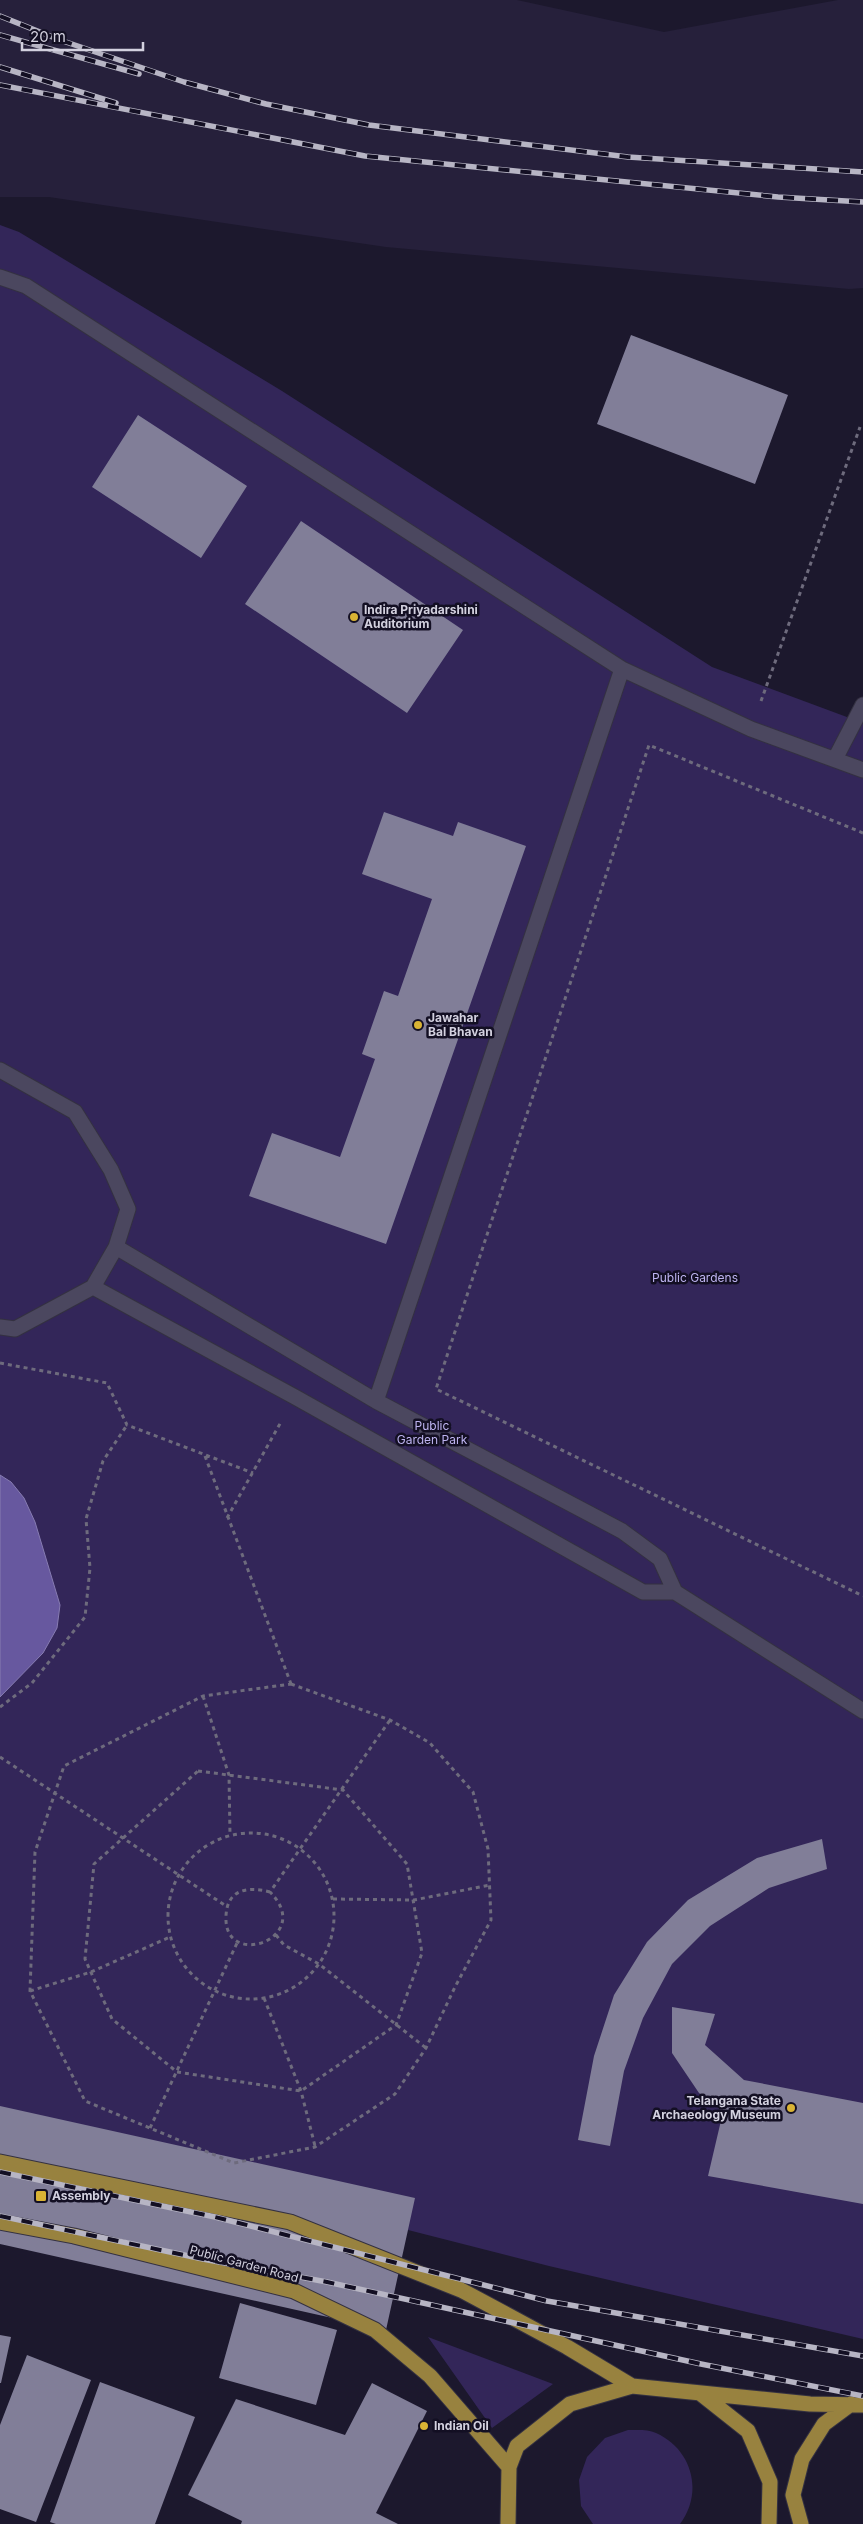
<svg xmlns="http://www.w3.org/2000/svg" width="863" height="2524" font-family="Inter,sans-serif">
  <rect width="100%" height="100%" fill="#1c182d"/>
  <!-- built -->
  <path fill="#26203b" d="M 0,0 L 517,0 L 664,32 L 838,0 L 863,0 L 863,288 L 849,289 L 386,247 L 49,197 L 0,197 Z"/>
  <!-- green -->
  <path fill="#332659" d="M 0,225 L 19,232 L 282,391 L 712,667 L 863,723 L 863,2339 L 549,2266 L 361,2218 L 0,2143 Z
    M 428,2337 L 553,2384 L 492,2428 Z
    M 628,2430 C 637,2430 648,2429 656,2433 C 692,2449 704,2492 680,2524 L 593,2524 L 581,2506 L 579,2480 L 587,2457 L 605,2438 Z"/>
  <!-- water -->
  <path fill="#67589f" stroke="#877cb2" d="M 0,1475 L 11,1482 L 24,1498 L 35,1522 L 60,1605 L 57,1628 L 43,1653 L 0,1697 Z"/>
  <!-- building -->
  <path fill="#817e98" d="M 631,335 L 788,395 L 755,484 L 597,424 Z
    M 138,415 L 247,486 L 201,558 L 92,487 Z
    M 301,521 L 463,630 L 407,713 L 245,604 Z
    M 384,812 L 453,836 L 458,822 L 526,846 L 386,1244 L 249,1196 L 272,1133 L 340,1157 L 375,1059 L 362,1054 L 384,991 L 398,996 L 432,899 L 362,874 Z
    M 822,1839 L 827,1869 L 769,1888 L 710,1926 L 672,1964 L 643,2018 L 624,2071 L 610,2146 L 578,2140 L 594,2056 L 614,1995 L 647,1942 L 688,1900 L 757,1858 Z
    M 672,2007 L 715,2014 L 705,2045 L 744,2080 L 863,2103 L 863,2204 L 708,2176 L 723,2112 L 699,2093 L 672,2053 Z
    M 0,2106 L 415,2198 L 386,2330 L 0,2244 Z
    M 240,2303 L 337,2330 L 316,2405 L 219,2378 Z
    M 0,2335 L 11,2337 L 1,2383 L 0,2383 Z
    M 27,2355 L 91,2380 L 36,2522 L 0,2509 L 0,2425 Z
    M 100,2382 L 195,2417 L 155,2524 L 56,2524 L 50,2522 Z
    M 372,2383 L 427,2411 L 376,2513 L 398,2524 L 241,2524 L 242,2521 L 188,2495 L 236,2399 L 345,2435 Z"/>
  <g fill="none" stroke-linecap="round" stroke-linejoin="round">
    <!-- lane casing -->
    <g stroke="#343141" stroke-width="17">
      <path id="lane" d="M 0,277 L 26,286 L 622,669 L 751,729 L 863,770
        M 835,759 L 863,705
        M 0,1070 L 75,1112 L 111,1170 L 128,1209 L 116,1247 L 93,1287 L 15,1329 L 0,1327
        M 116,1247 L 376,1401 L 622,1531 L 660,1559 L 675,1592
        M 93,1287 L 295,1397 L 643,1592 L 675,1592 L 863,1711
        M 376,1401 L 622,669"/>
    </g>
    <!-- highway casing -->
    <g stroke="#343141" stroke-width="17">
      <path id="highway" d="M 0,2162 L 290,2222 L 461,2290 L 567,2347 L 632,2386
        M 0,2222 L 74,2236 L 294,2291 L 375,2330 L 430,2376 L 509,2467
        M 700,2393 L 748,2431 L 770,2482 L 769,2524
        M 508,2524 L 509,2467 L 517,2446 L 570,2404 L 632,2386 L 810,2404 L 863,2405
        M 801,2524 L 793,2495 L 802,2459 L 824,2424 L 851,2404"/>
    </g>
    <!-- path -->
    <path stroke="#6e6b7d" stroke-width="3" stroke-dasharray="4 4" stroke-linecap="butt" d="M 761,701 L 860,427
      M 863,833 L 649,745 L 436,1389 L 863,1596
      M 0,1363 L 107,1383 L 127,1425 L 253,1473
      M 205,1456 L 291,1684
      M 227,1518 L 281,1422
      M 291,1684 L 390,1720 L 430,1743 L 473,1792 L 488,1849 L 491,1920 L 455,1987 L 426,2048 L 395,2094 L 315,2147 L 234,2163 L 85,2101 L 30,1991 L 35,1852 L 64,1766 L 203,1696 Z
      M 203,1696 L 229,1775 L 230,1835
      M 0,1707 L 32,1683 L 85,1617 L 90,1568 L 86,1519 L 103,1461 L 127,1425
      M 0,1757 L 226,1906
      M 198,1771 L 343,1790 L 407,1864 L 422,1953 L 396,2025 L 301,2091 L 177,2072 L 112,2019 L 85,1959 L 94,1864 Z
      M168 1916a83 83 0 1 1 166 0a83 83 0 1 1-166 0Z
      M 270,1892 C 248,1886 227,1889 226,1916 C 223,1971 316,1938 270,1892 L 390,1720
      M 333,1899 L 414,1900 L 490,1885
      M 276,1935 L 284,1945 L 319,1964 L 426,2048
      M 30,1991 L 91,1972 L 170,1937
      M 264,1998 L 301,2091 L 315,2146
      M 150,2128 L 238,1941"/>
    <!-- lane -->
    <use href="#lane" stroke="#4b475f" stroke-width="15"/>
    <!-- highway -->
    <use href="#highway" stroke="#98823f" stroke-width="15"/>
    <!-- rail casing -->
    <g stroke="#b7b5c4" stroke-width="5.5">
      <path id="rail" d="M 0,16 L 60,40 L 184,82 L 266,104 L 369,125 L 628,157 L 863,172
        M 0,35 L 139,74
        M 0,67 L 116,103
        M 0,85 L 365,156 L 778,197 L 863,202
        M 0,2172 L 215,2217 L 547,2301 L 863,2356
        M 0,2216 L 203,2259 L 327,2282 L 701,2364 L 863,2396"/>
    </g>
    <!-- rail -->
    <use href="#rail" stroke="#130f23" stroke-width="4" stroke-dasharray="11" stroke-linecap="butt"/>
  </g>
  <!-- markers -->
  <g fill="#d9b334" stroke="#130f23" stroke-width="2">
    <circle cx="354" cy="617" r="5"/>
    <circle cx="418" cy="1025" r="5"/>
    <circle cx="791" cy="2108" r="5"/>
    <rect x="35" y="2190" width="12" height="12" rx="2.5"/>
    <circle cx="424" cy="2426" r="5"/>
  </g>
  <g text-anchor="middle" stroke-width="5" stroke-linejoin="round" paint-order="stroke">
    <!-- poi labels -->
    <g font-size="12" font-weight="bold" fill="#d3d1df" stroke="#130f23" text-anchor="start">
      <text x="364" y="614">Indira Priyadarshini<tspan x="364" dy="14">Auditorium</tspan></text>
      <text x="428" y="1022">Jawahar<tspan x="428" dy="14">Bal Bhavan</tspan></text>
      <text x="781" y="2105" text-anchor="end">Telangana State<tspan x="781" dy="14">Archaeology Museum</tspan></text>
      <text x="52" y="2200">Assembly</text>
      <text x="434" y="2430">Indian Oil</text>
    </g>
    <!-- park labels -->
    <g font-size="12" fill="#beb4f0" stroke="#130f23">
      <text x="695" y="1282">Public Gardens</text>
      <text x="432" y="1430">Public<tspan x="432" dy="14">Garden Park</tspan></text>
    </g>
    <!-- street labels -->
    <g font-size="12" fill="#d3d1df" stroke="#130f23">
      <text transform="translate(244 2264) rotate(15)" y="4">Public Garden Road</text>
    </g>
  </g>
  <!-- scale -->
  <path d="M22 42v8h121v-8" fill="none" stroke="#d3d1df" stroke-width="2.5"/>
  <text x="30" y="42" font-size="15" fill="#d3d1df" stroke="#130f23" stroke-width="4" paint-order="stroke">20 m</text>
</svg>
